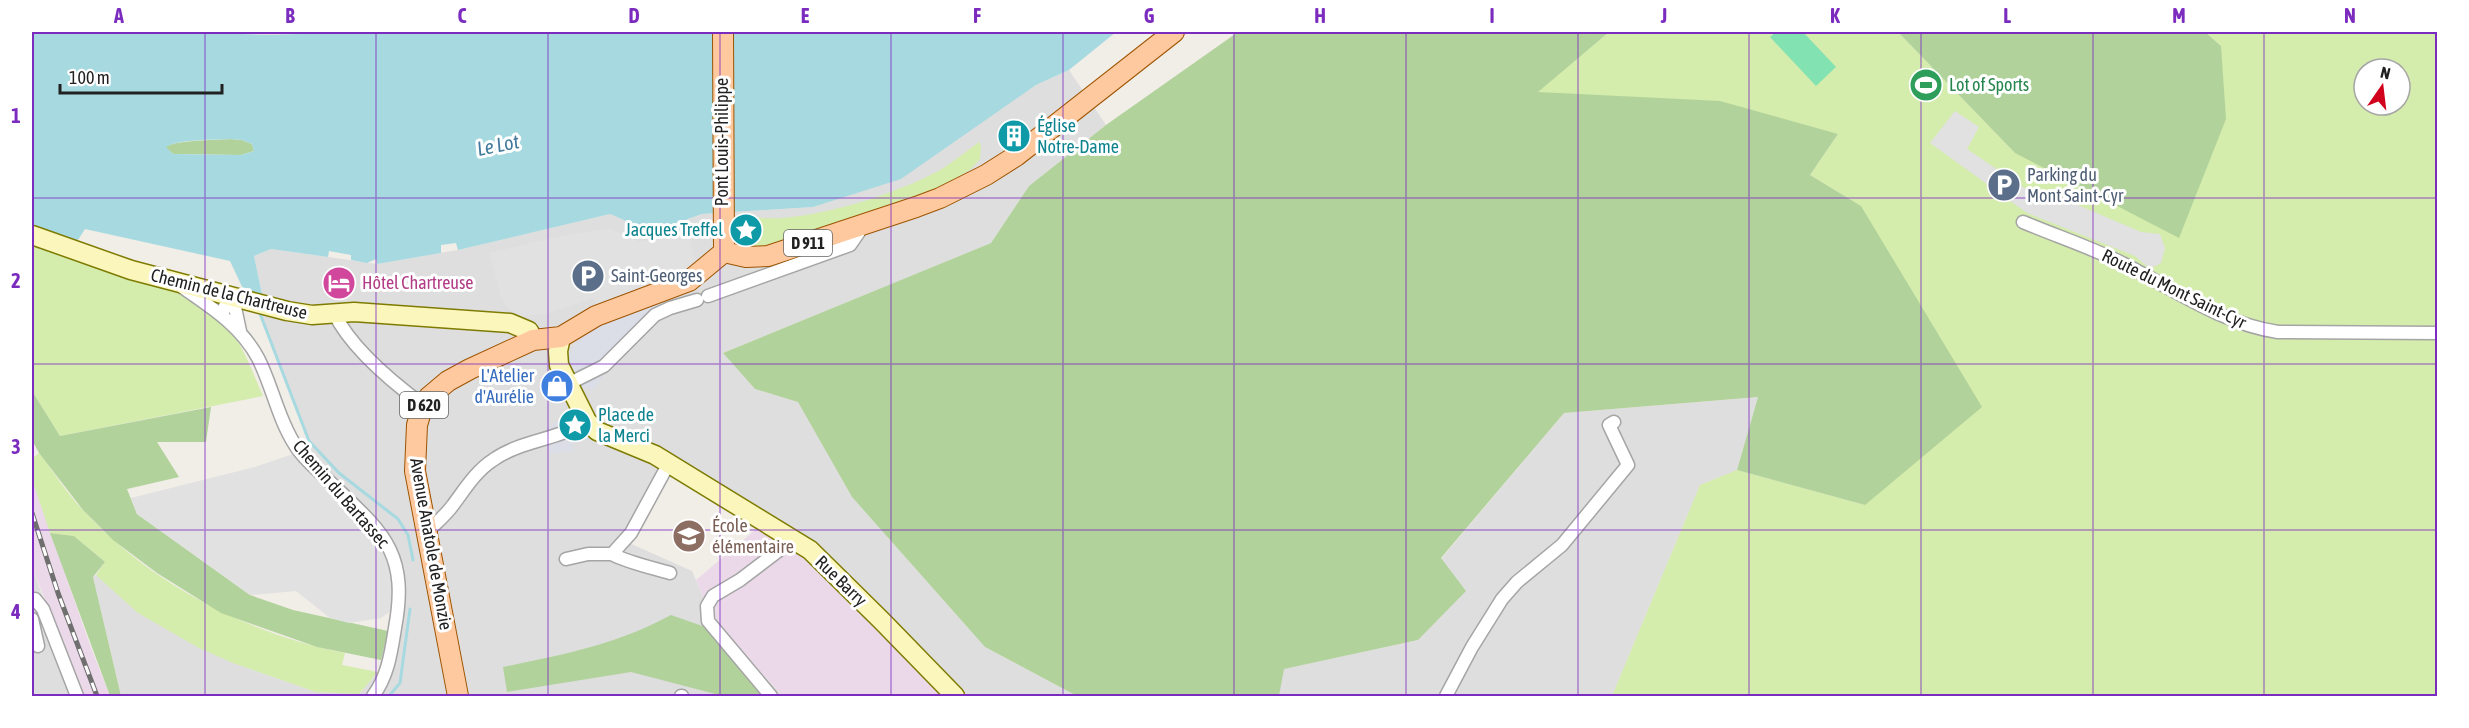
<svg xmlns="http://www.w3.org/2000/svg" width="2469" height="728" font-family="'Asap Condensed',sans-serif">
  <rect width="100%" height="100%" fill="#f1ede7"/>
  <!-- residential -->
  <path fill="#dfdede" d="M 189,32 L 355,32 L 270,35 Z
    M 1069,70 L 1106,125 L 1029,186 L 991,243 L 723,353 L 755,389 L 798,401 L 852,497 L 985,647 L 1077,696 L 942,696 L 802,555 L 668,472 L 629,543 L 692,571 L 713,620 L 783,696 L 121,696 L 93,577 L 96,575 L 138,613 L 233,663 L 316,692 L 359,694 L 378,672 L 392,610 L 293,454 L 309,441 L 254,296 L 262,293 L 254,256 L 271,249 L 377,264 L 458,250 L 610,214 L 651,232 L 702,214 L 813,207 L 983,121 L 1036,85 Z
    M 1758,397 L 1737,470 L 1700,485 L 1612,696 L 1279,696 L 1283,669 L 1418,640 L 1441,559 L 1564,413 Z
    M 32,567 L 41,592 L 84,696 L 32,696 Z"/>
  <!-- industrial -->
  <path fill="#ebd9ea" d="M 32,479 L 91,648 L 110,696 L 84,696 L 32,567 Z
    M 760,526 L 802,555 L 942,696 L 783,696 L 713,620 L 696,580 Z"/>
  <!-- grass -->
  <path fill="#d4ecac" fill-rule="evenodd" d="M 1609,32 L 1898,32 L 2015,153 L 2221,46 L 2205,32 L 2437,32 L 2437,696 L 1612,696 L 1700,485 L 1737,470 L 1865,505 L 1861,206 L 1810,175 L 1838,134 L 1537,92 ZM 2364,69 L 2400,69 L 2400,105 L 2364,105 Z
    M 979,142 L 981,146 L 980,159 L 971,169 L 938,190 L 777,245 C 749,250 736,247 732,216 C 749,217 766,219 783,218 C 831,214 903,192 945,167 C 957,159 968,150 979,142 Z
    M 32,240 C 87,259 200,286 233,334 C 246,353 254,376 263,396 L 60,436 L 32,391 Z
    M 39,453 C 54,472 67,494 84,511 C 151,584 248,634 345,653 L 342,665 L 378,672 L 359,694 L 316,692 L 233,663 L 199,648 L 138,613 L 96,575 L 105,562 L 74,536 L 50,533 L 32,479 L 32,459 Z"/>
  <!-- forest -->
  <path fill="#b2d29b" d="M 1238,32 L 1609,32 L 1538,92 L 1720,101 L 1838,134 L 1810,175 L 1861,206 L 1982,407 L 1865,505 L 1737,470 L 1758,397 L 1564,413 L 1441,558 L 1466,591 L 1418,640 L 1284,669 L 1279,696 L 1077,696 L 985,647 L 852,497 L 798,402 L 755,389 L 723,353 L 991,243 L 1029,186 L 1106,125 Z
    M 1898,32 L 2205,32 L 2221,46 L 2226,119 L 2179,238 L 2015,153 Z
    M 231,139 L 242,140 L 252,144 L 254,151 L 241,155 L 173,154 L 165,147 C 175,140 216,140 231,139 Z
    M 32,391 L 60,436 L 211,407 L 206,442 L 157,442 L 179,477 L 127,489 L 137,514 L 250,595 L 293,610 L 388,631 L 381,660 L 317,647 L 221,613 L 157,573 L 113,540 L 83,510 L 39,453 L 32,440 Z
    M 50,533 L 74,536 L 105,562 L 93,577 L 121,696 L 110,696 Z
    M 671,615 L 711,629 L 764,696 L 723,696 L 631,672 L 507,692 L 503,667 C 562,655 618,644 671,615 Z"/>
  <!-- pitch -->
  <path fill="#83e2b1" d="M 1776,32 L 1803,32 L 1836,67 L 1816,86 L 1770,37 Z"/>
  <!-- parking -->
  <path fill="#e1e1e1" d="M 1955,111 L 1979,127 L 1967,149 L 2032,193 L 2059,197 L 2141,232 L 2160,234 L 2165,248 L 2161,263 L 2150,269 L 2135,256 L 2027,213 L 1930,143 Z
    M 609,228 L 640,242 L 688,231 L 696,264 L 671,280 L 597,307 L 594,298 L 542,315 L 518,316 L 506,306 L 502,298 L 489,253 L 556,237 Z
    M 293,454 L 305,468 L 371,531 L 384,552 L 392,568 L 394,584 L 392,610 L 381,618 L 349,623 L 330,618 L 296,591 L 250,595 L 137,514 L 131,498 L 255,467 Z"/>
  <!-- plaza -->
  <path fill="#dbdde7" d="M 666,301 L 673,314 L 661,318 L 603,376 L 596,387 L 591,391 L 587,386 L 582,391 L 569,372 L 567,360 L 574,345 L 595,326 Z
    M 578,402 L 588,408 L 610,442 L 573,439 L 573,451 L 550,454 L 548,428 L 568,413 Z"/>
  <!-- water -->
  <path fill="#a7dae0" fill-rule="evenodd" d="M 32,32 L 189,32 L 270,35 L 355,32 L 1116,32 L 1069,70 L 1036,85 L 901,179 L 813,207 L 702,214 L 651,232 L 610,214 L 458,250 L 456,243 L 441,245 L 441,253 L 377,264 L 376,259 L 367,263 L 351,260 L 351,255 L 329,251 L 328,257 L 271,249 L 254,256 L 262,294 L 254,296 L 245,293 L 230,261 L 85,229 L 78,240 L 61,237 L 32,225 ZM 231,139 L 242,140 L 252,144 L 254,151 L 241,155 L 173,154 L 166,147 C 177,139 215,140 231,139 Z"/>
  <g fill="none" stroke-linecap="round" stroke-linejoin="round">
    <!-- stream -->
    <path stroke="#a7dae0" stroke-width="3" d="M 259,311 L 309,441 L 339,473 L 398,519 L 408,535 L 413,560
      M 389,696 L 400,683 L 410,609"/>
    <!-- street casing -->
    <g stroke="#a5a5a5" stroke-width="15">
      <path id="street" d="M 2023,222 C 2056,236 2090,247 2122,263 C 2172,288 2222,324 2278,332 L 2438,333
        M 182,287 C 211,307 241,326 258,358 C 272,385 278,419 295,445 C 303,458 315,468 326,478 C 379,530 410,548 395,628 C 391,653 388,676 373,696
        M 708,296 L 850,245 L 859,232 L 859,225
        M 334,313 C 351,348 392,382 423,405
        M 222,316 L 226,303 L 233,298 L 240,331
        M 568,384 L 604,366 L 655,315 L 670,308 L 697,300
        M 427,532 C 436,523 446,515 453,505 C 465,489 476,471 493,460 C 521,440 559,440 587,421
        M 612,554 C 626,562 653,568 670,573
        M 566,559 L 588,554 L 612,554 L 631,533 L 669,463
        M 32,600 L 35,599 L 43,609 L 77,696
        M 32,619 L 38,646
        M 681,696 L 682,696
        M 771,696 L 708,621 L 707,606 L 713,596 L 740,580 L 782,548 L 790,537
        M 1446,696 L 1472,647 L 1502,599 L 1517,582 L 1562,545 L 1628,465 L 1609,425 L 1614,422"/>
    </g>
    <!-- secondary casing -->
    <g stroke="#7e7b02" stroke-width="21">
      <path id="secondary" d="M 32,235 L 131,270 L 287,311 L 312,315 L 354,312 L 510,323 L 529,331 L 533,340
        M 561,337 L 558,351 L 559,365 L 587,421 L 597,431 L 655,455 L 810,550 L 882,621 L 955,696"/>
    </g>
    <!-- primary casing -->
    <g stroke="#9d5400" stroke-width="22">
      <path id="primary" d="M 723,32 L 724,252
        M 724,252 L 746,257 L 768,256 L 916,207 L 940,198 L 986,175 L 1016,156 L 1174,32
        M 458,696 L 415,471 L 417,425 L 423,405 L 429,397 L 448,381 L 470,369 L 533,340 L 561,337 L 596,316 L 689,281 L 724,252"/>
    </g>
    <!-- street -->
    <use href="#street" stroke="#fff" stroke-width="12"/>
    <!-- secondary -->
    <use href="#secondary" stroke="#fbf6bb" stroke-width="18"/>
    <!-- primary -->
    <use href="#primary" stroke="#fec99f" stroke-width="20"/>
    <!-- rail casing -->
    <g stroke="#6f6f6f" stroke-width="5">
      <path id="rail" d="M 32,513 L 58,593 L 97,696"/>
    </g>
    <!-- rail -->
    <use href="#rail" stroke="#fff" stroke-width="3" stroke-dasharray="9" stroke-linecap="butt"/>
  </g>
  <!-- grid -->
  <path fill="none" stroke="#7b2cbf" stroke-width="1.5" stroke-opacity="0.55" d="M 205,32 L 205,696M 376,32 L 376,696M 548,32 L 548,696M 720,32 L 720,696M 891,32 L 891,696M 1063,32 L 1063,696M 1234,32 L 1234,696M 1406,32 L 1406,696M 1578,32 L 1578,696M 1749,32 L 1749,696M 1921,32 L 1921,696M 2093,32 L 2093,696M 2264,32 L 2264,696M 32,198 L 2438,198M 32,364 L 2438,364M 32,530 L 2438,530"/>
  <!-- icons -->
  <defs>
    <g id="stadium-disc" transform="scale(1.725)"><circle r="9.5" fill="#2e9e5b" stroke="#fff"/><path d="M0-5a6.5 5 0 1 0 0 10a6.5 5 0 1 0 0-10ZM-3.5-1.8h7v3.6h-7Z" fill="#fff"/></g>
    <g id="building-disc" transform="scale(1.725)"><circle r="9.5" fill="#0f9aa8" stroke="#fff"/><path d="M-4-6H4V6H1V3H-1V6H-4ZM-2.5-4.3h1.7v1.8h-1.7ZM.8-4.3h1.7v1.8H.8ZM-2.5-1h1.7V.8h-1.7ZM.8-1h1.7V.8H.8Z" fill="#fff"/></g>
    <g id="parking-disc" transform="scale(1.725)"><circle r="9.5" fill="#5c6f8a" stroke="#fff"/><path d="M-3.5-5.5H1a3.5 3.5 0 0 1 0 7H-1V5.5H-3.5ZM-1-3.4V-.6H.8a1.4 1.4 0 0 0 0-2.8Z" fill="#fff"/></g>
    <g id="sight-disc" transform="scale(1.725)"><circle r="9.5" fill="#0f9aa8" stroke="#fff"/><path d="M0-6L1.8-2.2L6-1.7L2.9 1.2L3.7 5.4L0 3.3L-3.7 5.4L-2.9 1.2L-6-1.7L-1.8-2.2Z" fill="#fff"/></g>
    <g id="hotel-disc" transform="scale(1.725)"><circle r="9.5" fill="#d1479c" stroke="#fff"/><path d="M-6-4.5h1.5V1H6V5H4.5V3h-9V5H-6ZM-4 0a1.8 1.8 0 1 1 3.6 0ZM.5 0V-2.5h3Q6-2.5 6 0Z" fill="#fff"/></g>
    <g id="shop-disc" transform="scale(1.725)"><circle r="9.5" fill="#3f7fe0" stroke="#fff"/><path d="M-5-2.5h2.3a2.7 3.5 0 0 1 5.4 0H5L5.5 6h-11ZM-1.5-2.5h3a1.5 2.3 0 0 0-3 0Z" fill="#fff"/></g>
    <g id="school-disc" transform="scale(1.725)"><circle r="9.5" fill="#8d6e63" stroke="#fff"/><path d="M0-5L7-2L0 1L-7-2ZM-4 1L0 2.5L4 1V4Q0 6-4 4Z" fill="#fff"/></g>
  </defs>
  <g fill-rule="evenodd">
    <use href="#stadium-disc" x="1926" y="85"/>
    <use href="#building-disc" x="1014" y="136"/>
    <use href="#parking-disc" x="2004" y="185"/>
    <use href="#sight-disc" x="746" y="230"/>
    <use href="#parking-disc" x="588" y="276"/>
    <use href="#hotel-disc" x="339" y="283"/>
    <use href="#shop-disc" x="557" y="386"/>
    <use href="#sight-disc" x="575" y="425"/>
    <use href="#school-disc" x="689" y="536"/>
  </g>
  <g text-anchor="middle" stroke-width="6" stroke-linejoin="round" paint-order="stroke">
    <!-- shield labels -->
    <g fill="#fff" stroke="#646464" stroke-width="1.5">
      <rect x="784" y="230" width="48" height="26" rx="4.5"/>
      <rect x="400" y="392" width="48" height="26" rx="4.5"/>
    </g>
    <g font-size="16" font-weight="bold" fill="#212121">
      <text x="808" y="249">D 911</text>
      <text x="424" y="411">D 620</text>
    </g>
    <!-- leisure labels -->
    <g font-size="18" fill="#27864d" stroke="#fff" text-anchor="start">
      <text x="1949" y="91">Lot of Sports</text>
    </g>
    <!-- culture labels -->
    <g font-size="18" fill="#0d838f" stroke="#fff" text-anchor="start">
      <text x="1037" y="132">Église<tspan x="1037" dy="21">Notre-Dame</tspan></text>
      <text x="723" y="236" text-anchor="end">Jacques Treffel</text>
      <text x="598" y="421">Place de<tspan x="598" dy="21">la Merci</tspan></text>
    </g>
    <!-- street labels -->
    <g font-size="18" fill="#212121" stroke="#fff">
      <text transform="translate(722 142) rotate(-90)" y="6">Pont Louis-Philippe</text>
      <text transform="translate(2174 289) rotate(26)" y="6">Route du Mont Saint-Cyr</text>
      <text transform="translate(229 294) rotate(14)" y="6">Chemin de la Chartreuse</text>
      <text transform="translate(341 494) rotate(49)" y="6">Chemin du Bartassec</text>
      <text transform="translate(431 544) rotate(80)" y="6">Avenue Anatole de Monzie</text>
      <text transform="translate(841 581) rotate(44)" y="6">Rue Barry</text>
    </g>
    <!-- service labels -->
    <g font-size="18" fill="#4e5e75" stroke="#fff" text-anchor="start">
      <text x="2027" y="181">Parking du<tspan x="2027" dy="21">Mont Saint-Cyr</tspan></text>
      <text x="611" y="282">Saint-Georges</text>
    </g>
    <!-- hotel labels -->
    <g font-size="18" fill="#b23c85" stroke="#fff" text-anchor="start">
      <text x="362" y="289">Hôtel Chartreuse</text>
    </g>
    <!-- shop labels -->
    <g font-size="18" fill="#366cbe" stroke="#fff" text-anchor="end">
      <text x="534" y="382">L'Atelier<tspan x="534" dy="21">d'Aurélie</tspan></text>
    </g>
    <!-- education labels -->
    <g font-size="18" fill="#785e54" stroke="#fff" text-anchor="start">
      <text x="712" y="532">École<tspan x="712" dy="21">élémentaire</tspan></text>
    </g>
    <!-- water labels -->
    <g font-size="20" font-style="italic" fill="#417a9c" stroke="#fff">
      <text transform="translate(498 145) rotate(-11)" y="7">Le Lot</text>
    </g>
  </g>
  <!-- border -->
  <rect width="2469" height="728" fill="none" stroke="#ffffff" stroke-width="66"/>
  <!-- north arrow -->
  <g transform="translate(2382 87) rotate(14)"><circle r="28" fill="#ffffff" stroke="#a6a6a6" stroke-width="1.5"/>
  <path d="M0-4.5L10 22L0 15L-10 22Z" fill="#d1001c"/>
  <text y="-9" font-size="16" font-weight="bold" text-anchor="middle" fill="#212121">N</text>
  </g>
  <!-- scale -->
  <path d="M60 84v9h162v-9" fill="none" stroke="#212121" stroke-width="3"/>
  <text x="69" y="84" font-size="18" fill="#212121" stroke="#ffffff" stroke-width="4.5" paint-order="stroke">100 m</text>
  <rect x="33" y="33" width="2403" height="662" fill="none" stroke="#7b2cbf" stroke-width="2"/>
  <g font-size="20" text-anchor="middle" font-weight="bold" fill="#7b2cbf">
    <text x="119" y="23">A</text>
    <text x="290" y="23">B</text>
    <text x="462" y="23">C</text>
    <text x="634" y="23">D</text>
    <text x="805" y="23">E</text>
    <text x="977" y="23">F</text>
    <text x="1149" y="23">G</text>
    <text x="1320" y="23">H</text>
    <text x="1492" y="23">I</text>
    <text x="1664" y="23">J</text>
    <text x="1835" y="23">K</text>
    <text x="2007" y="23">L</text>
    <text x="2179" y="23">M</text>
    <text x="2350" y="23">N</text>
    <text x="16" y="123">1</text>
    <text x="16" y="288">2</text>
    <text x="16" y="454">3</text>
    <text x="16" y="619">4</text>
  </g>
</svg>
